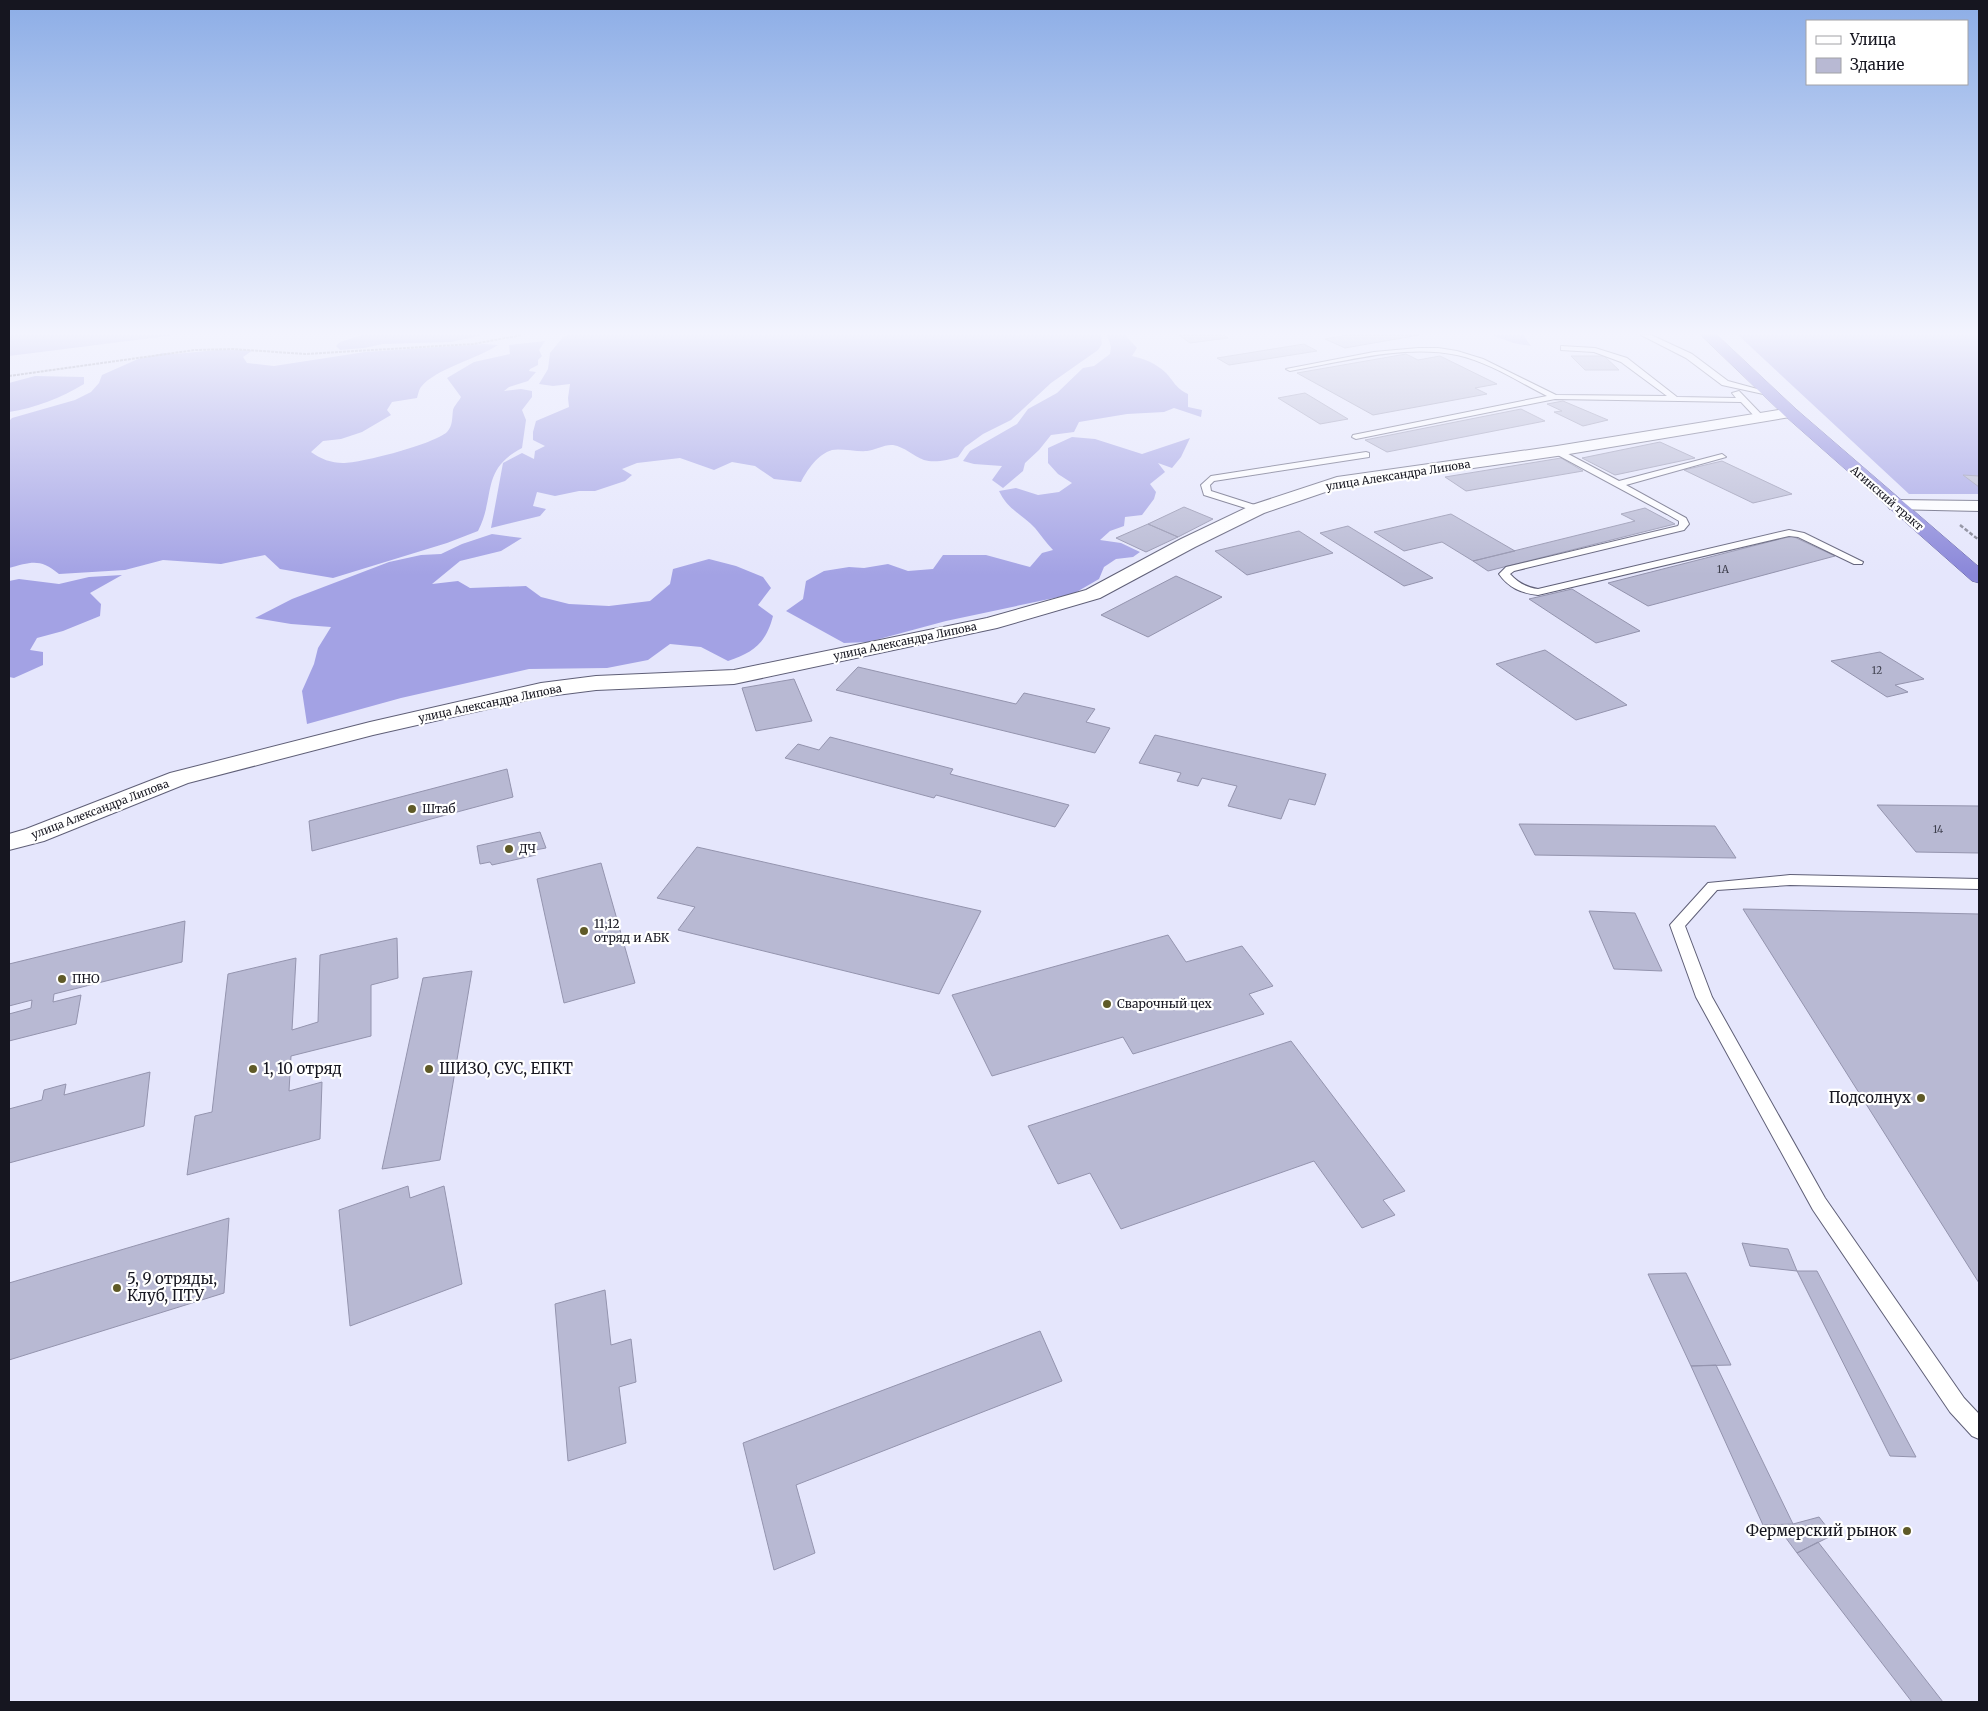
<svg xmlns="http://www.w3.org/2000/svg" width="1988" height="1711" font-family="Merriweather,serif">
  <rect width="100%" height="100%" fill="#e5e6fc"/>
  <!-- forest -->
  <path fill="#a3a2e4" d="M 9,335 L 176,335 L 9,356 Z
    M 362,335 L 483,335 L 451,342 L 383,344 L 364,348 L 340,350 L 336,346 L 340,342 Z
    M 568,335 L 1101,335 L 1102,344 L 1098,350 L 1051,383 L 1011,420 L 983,434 L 965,447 L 958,457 C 949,460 934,463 924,460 C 913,456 905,447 893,445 C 885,444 875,450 867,451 C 857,452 840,448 832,450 C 818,454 807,470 801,482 L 774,479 L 755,466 L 732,462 L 714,470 L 680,458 L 637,463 L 622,469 L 632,475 L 625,481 L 595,491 L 579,491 L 555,496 L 537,492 L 533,506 L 546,509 L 540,516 L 491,528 L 503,463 L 522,453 L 534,459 L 535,451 L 545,446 L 533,440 L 533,432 L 536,421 L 569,407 L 568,398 L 570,384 L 553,386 L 539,384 L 548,369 L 550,353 L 563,337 Z
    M 1107,335 L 1125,335 L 1137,348 L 1132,356 C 1145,359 1155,363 1165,372 C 1175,382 1174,387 1188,394 L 1188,407 L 1202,410 L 1201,417 L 1174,408 L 1164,412 L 1127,414 L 1079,422 L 1074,432 L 1051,435 L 1039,450 L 1025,463 L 1023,471 L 1003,488 L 992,480 L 1002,466 L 974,464 L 963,461 L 970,451 L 1017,424 L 1028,409 L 1057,393 L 1083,368 L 1094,366 L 1110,354 L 1111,347 Z
    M 1492,335 L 1525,335 L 1524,336 L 1531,346 L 1513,343 Z
    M 1738,335 L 1979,335 L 1979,494 L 1909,494 Z
    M 545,341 L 539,350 L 542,356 L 538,360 L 538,365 L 530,369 L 529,371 L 536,372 L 528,381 L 509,387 L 504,391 L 521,389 L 532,391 L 532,397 L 522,410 L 526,420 L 522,448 C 480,470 496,496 478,531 L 447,543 L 333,578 L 280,569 L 265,555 L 221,564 L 163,560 L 125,570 L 59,574 C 40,558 31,562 9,568 L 9,421 L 12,418 L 75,400 L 91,392 L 99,383 L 102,375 L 138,359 L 164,353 L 174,354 L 217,350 L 253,350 L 243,357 L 247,363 L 274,366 L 365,352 L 484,344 L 498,345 C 477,359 435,369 421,387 C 419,389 418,395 417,398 L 392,402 L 387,410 L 391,415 L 362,432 L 341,439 L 323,441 L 311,452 C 321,459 331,463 343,463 C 362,463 434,444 447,432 C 453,426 452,417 453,410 C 454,406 459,401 461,397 L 447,378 L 474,362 L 510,354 L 509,345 Z
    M 35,376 L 84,377 L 84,384 C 61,398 35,408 9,412 L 9,383 Z
    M 1072,437 L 1095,439 L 1142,454 L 1190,438 L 1181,457 L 1172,468 L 1158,463 L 1165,472 L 1150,484 L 1156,492 L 1154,499 L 1142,515 L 1125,517 L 1124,526 L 1110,531 L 1100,540 L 1121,543 L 1140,552 L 1133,557 L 1116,559 L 1104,567 L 1099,579 L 1073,594 L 946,621 L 868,642 L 844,643 L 786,611 L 803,599 L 806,581 L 824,571 L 849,567 L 864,568 L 888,564 L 908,571 L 933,569 L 943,555 L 986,555 L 1030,567 L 1042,553 L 1053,550 C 1046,543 1041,535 1035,528 C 1022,514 1008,510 999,491 L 1016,488 L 1038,495 L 1059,492 L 1072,483 L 1058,474 L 1048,463 L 1048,448 Z
    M 492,534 L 522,538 L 501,551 L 460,561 L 432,584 L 458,581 L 470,588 L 526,586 L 541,597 L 569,604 L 609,606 L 650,601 L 670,584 L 673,569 L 709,559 L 736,566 L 763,577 L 771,588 L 758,605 L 773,616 C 766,643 754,652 728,661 L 701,647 L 670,644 L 648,660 L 607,668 L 529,669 L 401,698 L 307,724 L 302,691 L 314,664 L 318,648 L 331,627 L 291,624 L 255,618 L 292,599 L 389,562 L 421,555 L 441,554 L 462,544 Z
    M 122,575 L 90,593 L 101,604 L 100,616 L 63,631 L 37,638 L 30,650 L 43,652 L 43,665 L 14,678 L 9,677 L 9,581 L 19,579 L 59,584 L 89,577 Z"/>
  <!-- building -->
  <path fill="#b8b9d3" stroke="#9494ae" d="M 1179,335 L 1223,335 L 1228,338 L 1190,343 Z
    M 1347,335 L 1419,335 L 1345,348 L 1325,339 Z
    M 1304,344 L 1317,351 L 1229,365 L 1217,358 Z
    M 1406,354 L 1418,360 L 1440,356 L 1497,384 L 1475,388 L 1487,394 L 1373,415 L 1297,373 Z
    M 1571,356 L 1604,356 L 1619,370 L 1585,370 Z
    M 1305,393 L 1348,419 L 1320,424 L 1278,398 Z
    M 1563,401 L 1608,420 L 1583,426 L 1554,412 L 1562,411 L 1547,404 Z
    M 1521,409 L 1545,421 L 1387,452 L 1365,440 Z
    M 1660,442 L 1695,458 L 1615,475 L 1582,458 Z
    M 1561,458 L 1583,471 L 1466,491 L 1445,477 Z
    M 1722,461 L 1792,494 L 1753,503 L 1684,470 Z
    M 1963,475 L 1979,476 L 1979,487 Z
    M 1184,507 L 1213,519 L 1178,537 L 1148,524 Z
    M 1645,508 L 1675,524 L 1488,571 L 1473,561 L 1635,521 L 1621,514 Z
    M 1451,514 L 1515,551 L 1473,561 L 1442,542 L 1404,551 L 1374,532 Z
    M 1148,524 L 1178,537 L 1146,552 L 1116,538 Z
    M 1348,526 L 1433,578 L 1404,586 L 1320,533 Z
    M 1299,531 L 1333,553 L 1247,575 L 1215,551 Z
    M 1792,536 L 1835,556 L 1648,606 L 1608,583 Z
    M 1176,576 L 1222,597 L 1148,637 L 1101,615 Z
    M 1572,589 L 1640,631 L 1596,643 L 1529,599 Z
    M 1545,650 L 1627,705 L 1576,720 L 1496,664 Z
    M 1880,652 L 1924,679 L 1895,685 L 1908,692 L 1887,697 L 1831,661 Z
    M 858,667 L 1016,704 L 1024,693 L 1095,709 L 1086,722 L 1110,728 L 1095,753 L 836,690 Z
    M 794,679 L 812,721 L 756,731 L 742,688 Z
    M 1155,735 L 1326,774 L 1315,805 L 1289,799 L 1281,819 L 1228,806 L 1237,786 L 1202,778 L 1198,786 L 1177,781 L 1181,773 L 1139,763 Z
    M 830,737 L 953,769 L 950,774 L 1069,805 L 1055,827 L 936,795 L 934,798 L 785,758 L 798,744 L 819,750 Z
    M 507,769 L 513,797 L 312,851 L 309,821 Z
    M 1877,805 L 1979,806 L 1979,853 L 1916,852 Z
    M 1519,824 L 1715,826 L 1736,858 L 1535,855 Z
    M 540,832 L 546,848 L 535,850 L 536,855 L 492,865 L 490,862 L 480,864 L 477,846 Z
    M 697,847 L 981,911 L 939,994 L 678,930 L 695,907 L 657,898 Z
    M 601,863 L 635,983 L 564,1003 L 537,879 Z
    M 1743,909 L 1979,914 L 1979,1283 Z
    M 1589,911 L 1635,913 L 1662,971 L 1614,969 Z
    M 185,921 L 182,962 L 54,994 L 53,1002 L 81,995 L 76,1024 L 9,1041 L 9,1014 L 31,1008 L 32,1000 L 9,1006 L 9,964 Z
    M 1168,935 L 1186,962 L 1242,946 L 1273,986 L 1249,994 L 1264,1014 L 1133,1054 L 1123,1037 L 992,1076 L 952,995 Z
    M 397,938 L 398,978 L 371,985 L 371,1036 L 291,1056 L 289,1091 L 322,1082 L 320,1139 L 187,1175 L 195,1116 L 212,1112 L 228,974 L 296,958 L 292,1030 L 318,1022 L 320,955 Z
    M 472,971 L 440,1160 L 382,1169 L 423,978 Z
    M 1291,1041 L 1405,1191 L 1383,1200 L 1395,1215 L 1362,1228 L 1314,1161 L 1121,1229 L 1090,1173 L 1058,1184 L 1028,1126 Z
    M 150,1072 L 144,1126 L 9,1163 L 9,1109 L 42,1100 L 44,1090 L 66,1084 L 64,1095 Z
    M 408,1186 L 410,1198 L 444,1186 L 462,1284 L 350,1326 L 339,1210 Z
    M 229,1218 L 224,1293 L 9,1360 L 9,1283 Z
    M 1742,1243 L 1788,1249 L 1797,1271 L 1750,1266 Z
    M 1797,1271 L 1817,1271 L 1916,1457 L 1890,1456 Z
    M 1686,1273 L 1731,1365 L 1691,1366 L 1648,1274 Z
    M 605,1290 L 611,1345 L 631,1339 L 636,1382 L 619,1387 L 626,1443 L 568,1461 L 555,1304 Z
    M 1040,1331 L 1062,1381 L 796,1485 L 815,1553 L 774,1570 L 743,1443 Z
    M 1716,1365 L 1793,1524 L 1763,1525 L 1691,1366 Z
    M 1819,1517 L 1833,1535 L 1797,1553 L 1783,1534 L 1793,1524 Z
    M 1818,1542 L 1943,1702 L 1912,1702 L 1797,1553 Z"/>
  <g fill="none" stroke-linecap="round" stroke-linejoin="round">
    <!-- lane casing -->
    <g stroke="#5f5f77" stroke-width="2">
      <path id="lane" d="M 1641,335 L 1651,335 L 1692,354 L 1728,381 L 1772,393 L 1768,395 L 1722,385 L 1686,358 Z
        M 1561,346 L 1595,348 L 1627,358 L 1677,397 L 1736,398 L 1732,393 L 1739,391 L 1764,417 L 1757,419 L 1741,402 L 1555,399 L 1356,439 L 1352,437 L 1353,435 L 1547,396 C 1519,382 1489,362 1457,355 C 1403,344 1343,362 1290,371 L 1286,369 L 1374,352 L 1418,348 L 1438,348 L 1457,351 L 1483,359 L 1556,395 L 1667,396 L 1621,362 L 1594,352 L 1561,350 Z
        M 1557,448 L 1619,481 L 1722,454 L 1726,457 L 1626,485 L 1686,518 L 1689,524 L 1684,530 L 1514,571 L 1510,574 C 1518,583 1526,587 1538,589 L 1789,530 L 1804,533 L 1863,562 L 1862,564 L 1854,564 L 1798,537 L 1789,536 L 1538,595 C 1521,593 1509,588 1499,574 L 1506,567 L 1678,526 L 1679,524 L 1679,521 L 1667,514 L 1554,453 L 1553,451 Z
        M 1366,452 L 1369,453 L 1369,457 L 1214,481 L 1210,485 L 1211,491 L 1261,507 L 1263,509 L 1258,512 L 1204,495 L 1201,485 L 1211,476 Z
        M 1790,875 L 1979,879 L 1979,889 L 1790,885 L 1717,890 L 1685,926 L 1712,997 L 1825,1198 L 1964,1398 L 1979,1414 L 1979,1439 L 1972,1436 L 1950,1412 L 1813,1210 L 1696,997 L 1670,925 L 1708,883 Z"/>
    </g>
    <!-- street casing -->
    <g stroke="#5f5f77" stroke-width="2">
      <path id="street" d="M 1791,408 L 1796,410 L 1799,413 L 1796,416 L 1557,456 L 1340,487 L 1264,513 L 1195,547 L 1100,598 L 997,628 L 734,684 L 596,690 L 541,697 L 373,735 L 188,783 L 44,841 L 9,850 L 9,834 L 26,829 L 170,773 L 370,722 L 541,683 L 596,676 L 734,670 L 987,618 L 1086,590 L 1181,539 L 1252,505 L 1337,477 L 1557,446 Z
        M 1896,500 L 1979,501 L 1979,511 L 1890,509 L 1887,505 L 1890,501 Z"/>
    </g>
    <!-- highway casing -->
    <g stroke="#615f98" stroke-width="1">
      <path id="highway" d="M 1701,335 L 1717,335 L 1797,410 L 1979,567 L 1979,583 L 1972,581 L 1785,416 Z"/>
    </g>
    <!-- path-far1 -->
    <path stroke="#808191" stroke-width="2" stroke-dasharray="3 1" stroke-linecap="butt" d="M 9,376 L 195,350 L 233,349 L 305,354 L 473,344 L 522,335"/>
    <!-- path -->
    <path stroke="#808191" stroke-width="2.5" stroke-dasharray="4 2" stroke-linecap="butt" d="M 1960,525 L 1979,540"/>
    <!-- lane -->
    <use href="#lane" fill="#fff" fill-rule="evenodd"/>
    <!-- street -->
    <use href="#street" fill="#fff" fill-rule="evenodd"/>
    <!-- highway -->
    <use href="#highway" fill="#8a87d9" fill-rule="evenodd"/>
  </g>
  <!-- sky -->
  <linearGradient id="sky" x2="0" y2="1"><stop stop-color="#8cade6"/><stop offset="0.58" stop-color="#f3f4fe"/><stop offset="1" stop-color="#f3f4fe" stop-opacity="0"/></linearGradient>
  <rect width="1988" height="575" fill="url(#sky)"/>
  <!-- markers -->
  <g fill="#5f5a27" stroke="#fff" stroke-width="2">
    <circle cx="412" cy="809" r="5"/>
    <circle cx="509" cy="849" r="5"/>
    <circle cx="584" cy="931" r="5"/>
    <circle cx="62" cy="979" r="5"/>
    <circle cx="1107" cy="1004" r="5"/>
    <circle cx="253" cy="1069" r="5"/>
    <circle cx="429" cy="1069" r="5"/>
    <circle cx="1921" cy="1098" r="5"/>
    <circle cx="117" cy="1288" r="5"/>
    <circle cx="1907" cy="1531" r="5"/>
  </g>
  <g text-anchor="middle" stroke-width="4.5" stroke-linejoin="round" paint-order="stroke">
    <!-- number labels -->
    <g font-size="10" fill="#3e3f4d">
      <text x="1723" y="573">1А</text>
      <text x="1877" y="674">12</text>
      <text x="1938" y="833">14</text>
    </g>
    <!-- far-street labels -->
    <g font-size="11" fill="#161620" stroke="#fff">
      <text transform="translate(1398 475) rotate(-9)" y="4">улица Александра Липова</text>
      <text transform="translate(1887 498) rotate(41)" y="4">Агинский тракт</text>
      <text transform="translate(905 641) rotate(-12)" y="4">улица Александра Липова</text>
      <text transform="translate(490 703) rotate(-12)" y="4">улица Александра Липова</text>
      <text transform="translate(100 809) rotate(-21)" y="4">улица Александра Липова</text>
    </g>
    <!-- poi labels -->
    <g font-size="12" fill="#161620" stroke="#fff" text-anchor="start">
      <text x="422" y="813">Штаб</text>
      <text x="519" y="853">ДЧ</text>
      <text x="594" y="928">11,12<tspan x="594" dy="14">отряд и АБК</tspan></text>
      <text x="72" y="983">ПНО</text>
      <text x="1117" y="1008">Сварочный цех</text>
    </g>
    <!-- near-poi labels -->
    <g font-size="15" fill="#161620" stroke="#fff" text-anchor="start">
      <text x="263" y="1074">1, 10 отряд</text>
      <text x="439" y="1074">ШИЗО, СУС, ЕПКТ</text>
      <text x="1911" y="1103" text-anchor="end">Подсолнух</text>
      <text x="127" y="1284">5, 9 отряды,<tspan x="127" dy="17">Клуб, ПТУ</tspan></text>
      <text x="1897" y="1536" text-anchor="end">Фермерский рынок</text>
    </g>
  </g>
  <!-- border -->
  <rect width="1988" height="1711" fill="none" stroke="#161620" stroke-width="20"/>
  <!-- legend -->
  <rect x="1806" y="20" width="162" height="65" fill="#ffffff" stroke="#a2a2a6"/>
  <rect x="1816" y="36" width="25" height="8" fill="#ffffff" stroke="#a2a2a6"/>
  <text x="1850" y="45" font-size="15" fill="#161620">Улица</text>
  <rect x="1816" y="58" width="25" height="15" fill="#b8b9d3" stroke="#a2a2a6"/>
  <text x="1850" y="70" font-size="15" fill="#161620">Здание</text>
</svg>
